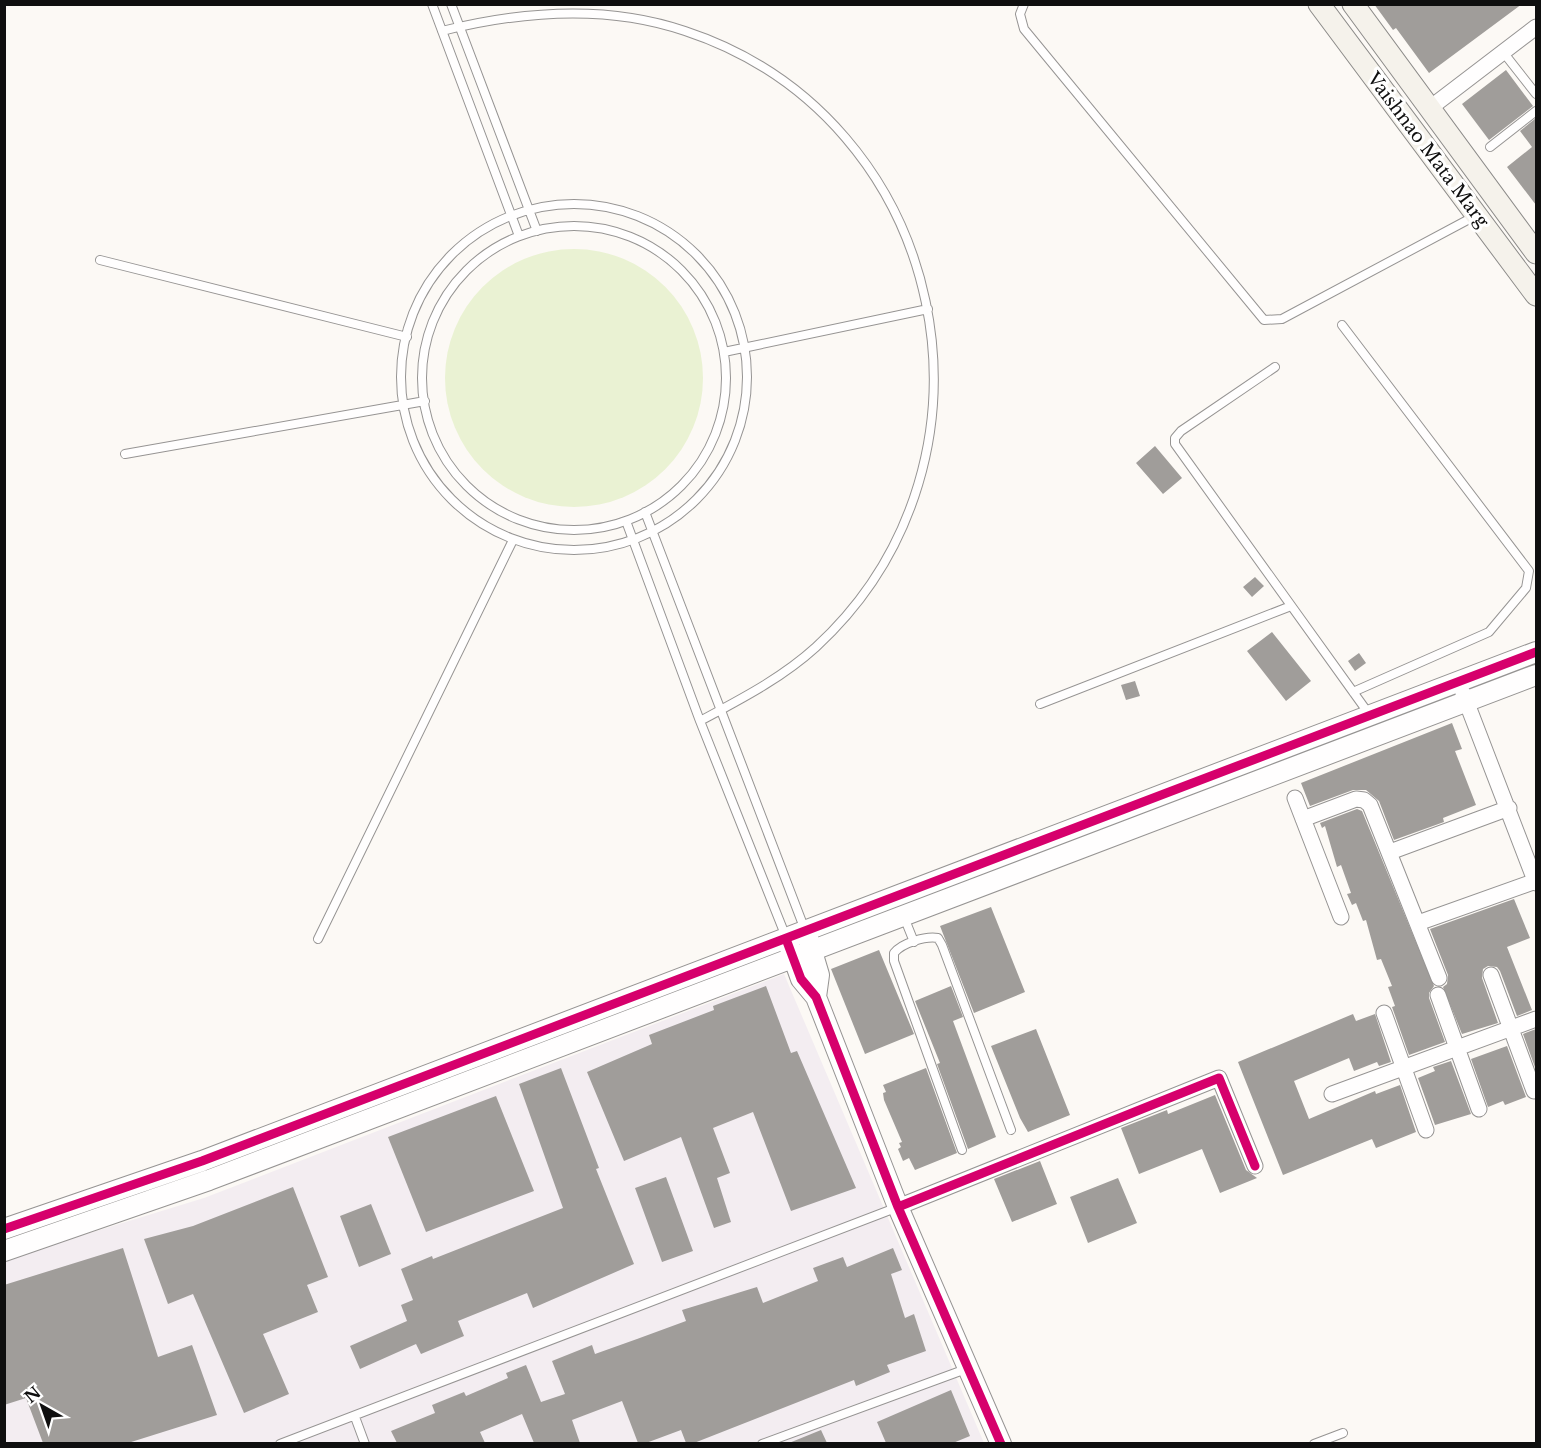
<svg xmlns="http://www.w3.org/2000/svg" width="1541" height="1448" font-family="'Libre Baskerville',serif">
  <rect width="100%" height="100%" fill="#fcf9f5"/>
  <!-- industrial -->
  <path fill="#f3edf1" d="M 784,974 L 984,1443 L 5,1444 L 5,1259 L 204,1198 Z"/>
  <!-- green -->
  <path fill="#eaf2d3" d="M445 378a129 129 0 1 1 258 0a129 129 0 1 1-258 0Z"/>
  <!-- building -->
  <path fill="#a09d9a" d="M 1374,4 L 1522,4 L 1429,73 L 1396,28 L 1393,30 Z
    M 1506,70 L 1533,106 L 1489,140 L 1462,104 Z
    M 1536,118 L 1536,205 L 1507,167 L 1532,147 L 1520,131 Z
    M 1155,446 L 1182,478 L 1163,494 L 1136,463 Z
    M 1255,577 L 1264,586 L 1252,597 L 1243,587 Z
    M 1272,632 L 1311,681 L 1286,701 L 1247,651 Z
    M 1359,653 L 1366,663 L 1355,671 L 1348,661 Z
    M 1135,681 L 1140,696 L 1126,700 L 1121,685 Z
    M 1452,723 L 1462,749 L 1455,751 L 1476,805 L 1443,818 L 1444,822 L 1394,840 L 1379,801 L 1366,790 L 1353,790 L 1310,806 L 1301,783 Z
    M 1357,809 L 1362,811 L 1434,986 L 1429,993 L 1429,998 L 1445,1042 L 1409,1055 L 1392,1007 L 1395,1006 L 1388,987 L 1392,986 L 1381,959 L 1377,960 L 1366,920 L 1363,921 L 1356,903 L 1352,905 L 1347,894 L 1351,893 L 1341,865 L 1337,867 L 1325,826 L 1322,828 L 1320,823 Z
    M 1514,899 L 1530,938 L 1507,947 L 1532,1010 L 1517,1016 L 1500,971 L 1497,967 L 1488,966 L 1483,969 L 1482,978 L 1498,1023 L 1462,1034 L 1443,987 L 1447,984 L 1448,975 L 1430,929 Z
    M 991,907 L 1025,992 L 974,1013 L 940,926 Z
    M 879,950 L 914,1034 L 865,1054 L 831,969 Z
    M 766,986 L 791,1053 L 797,1051 L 856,1188 L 791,1211 L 753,1112 L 713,1128 L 730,1173 L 717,1178 L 731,1222 L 714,1228 L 681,1137 L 624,1161 L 587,1072 L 652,1044 L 649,1035 L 714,1010 L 713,1006 Z
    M 951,986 L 963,1017 L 953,1021 L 996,1137 L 968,1149 L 937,1064 L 940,1063 L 915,1001 Z
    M 1353,1014 L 1356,1021 L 1375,1014 L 1391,1062 L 1379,1066 L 1377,1062 L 1354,1071 L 1349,1058 L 1294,1081 L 1309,1119 L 1375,1091 L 1376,1094 L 1400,1085 L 1416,1132 L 1376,1148 L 1372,1139 L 1283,1175 L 1238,1062 Z
    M 1036,1029 L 1070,1115 L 1028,1132 L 1020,1118 L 991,1046 Z
    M 1536,1029 L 1536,1070 L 1523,1034 Z
    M 1507,1046 L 1526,1097 L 1505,1105 L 1503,1101 L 1488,1107 L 1471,1059 Z
    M 1451,1061 L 1471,1114 L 1435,1125 L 1418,1078 L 1435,1071 L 1433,1067 Z
    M 561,1068 L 599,1168 L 596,1169 L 634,1264 L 533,1308 L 527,1293 L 458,1321 L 464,1336 L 421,1354 L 416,1344 L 360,1369 L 350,1346 L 407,1321 L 401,1305 L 413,1300 L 401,1269 L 432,1256 L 433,1259 L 563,1208 L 519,1084 Z
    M 926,1068 L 957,1153 L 915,1170 L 909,1158 L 903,1161 L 898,1149 L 901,1147 L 899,1143 L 902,1142 L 884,1100 L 883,1093 L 886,1092 L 883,1085 Z
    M 1215,1095 L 1246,1170 L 1257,1178 L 1220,1193 L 1202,1149 L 1139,1174 L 1121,1128 L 1167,1110 L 1168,1114 Z
    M 496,1096 L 534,1191 L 426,1232 L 388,1137 Z
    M 1040,1161 L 1057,1204 L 1012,1222 L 994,1179 Z
    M 666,1177 L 693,1251 L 662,1262 L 635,1188 Z
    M 1118,1178 L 1137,1223 L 1088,1243 L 1070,1197 Z
    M 293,1187 L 328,1277 L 307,1285 L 318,1312 L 263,1334 L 289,1394 L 244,1413 L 193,1294 L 168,1304 L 144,1239 L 193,1226 Z
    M 371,1204 L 391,1254 L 359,1267 L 340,1216 Z
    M 123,1248 L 158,1357 L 192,1345 L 217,1415 L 128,1443 L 43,1443 L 26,1398 L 4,1405 L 4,1285 Z
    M 893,1248 L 902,1270 L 891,1274 L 905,1318 L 914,1314 L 926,1351 L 887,1365 L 890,1372 L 856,1386 L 854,1380 L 694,1443 L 686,1443 L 681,1430 L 646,1443 L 638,1443 L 622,1401 L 572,1420 L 580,1443 L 534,1443 L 522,1414 L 480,1432 L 485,1443 L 397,1443 L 391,1431 L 435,1413 L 432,1405 L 464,1392 L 466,1396 L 508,1378 L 506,1373 L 526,1365 L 541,1402 L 565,1394 L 552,1361 L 592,1345 L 595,1354 L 637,1339 L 686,1321 L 682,1310 L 757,1287 L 763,1303 L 818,1281 L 813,1268 L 843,1257 L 847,1267 Z
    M 951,1390 L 970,1436 L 953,1443 L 886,1443 L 877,1422 Z
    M 821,1430 L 827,1443 L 789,1443 Z"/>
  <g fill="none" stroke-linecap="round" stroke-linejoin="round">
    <!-- service casing -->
    <g stroke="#969493" stroke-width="10">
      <path id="service" d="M 432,4 L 519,236
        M 451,4 L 537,231
        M 1024,4 L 1020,14 L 1024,29 L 1264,320 L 1282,319 L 1475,216
        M 442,31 C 522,11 606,4 685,31 C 949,118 1019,460 816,647 C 782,678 741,699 700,721
        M 1503,52 L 1536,94
        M 1490,147 L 1536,111
        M401 377a173 173 0 1 1 346 0a173 173 0 1 1-346 0Z
        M422 378a152 152 0 1 1 304 0a152 152 0 1 1-304 0Z
        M 100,260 L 407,337
        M 1342,325 L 1529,571 L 1526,588 L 1489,632 L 1353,692
        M 724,352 L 928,309
        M 1275,367 L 1181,431 L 1175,438 L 1175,444 L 1369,714
        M 125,454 L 425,401
        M 645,512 L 805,930
        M 626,521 L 700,721 L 786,937
        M 1040,704 L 1291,606
        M 904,917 L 914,942
        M 318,939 L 513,540
        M 962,1150 L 894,961 L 894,953 C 902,943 925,936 938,938 L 942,945 L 1011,1130
        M 355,1417 L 365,1444
        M 280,1444 L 898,1207
        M 762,1444 L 966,1369
        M 1314,1444 L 1343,1433"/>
    </g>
    <!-- minor casing -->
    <g stroke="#969493" stroke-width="17">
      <path id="minor" d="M 1430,108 L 1536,27
        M 1463,693 L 1536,883
        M 1295,798 L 1341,917
        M 1303,819 L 1356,799 L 1364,800 L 1370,805 L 1439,978
        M 1390,852 L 1509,808
        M 1418,923 L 1536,881
        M 1491,975 L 1534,1091
        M 1438,995 L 1479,1109
        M 1384,1013 L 1426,1130
        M 1332,1094 L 1536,1019
        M 898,1207 L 1219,1078 L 1255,1166"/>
    </g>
    <!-- tertiary casing -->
    <g stroke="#969493" stroke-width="22">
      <path id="tertiary" d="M 808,938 L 819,975 L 816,997
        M 790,948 L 801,979 L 816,997 L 898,1207 L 1001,1444
        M 4,1229 L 202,1161 L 1536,652
        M 4,1251 L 209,1180 L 1536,675"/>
    </g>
    <!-- secondary casing -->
    <g stroke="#8c8b89" stroke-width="23">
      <path id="secondary" d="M 1319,4 L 1536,295
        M 1353,4 L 1536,253"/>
    </g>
    <!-- service -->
    <use href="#service" stroke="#fffefe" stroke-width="8"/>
    <!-- minor -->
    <use href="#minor" stroke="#fffefe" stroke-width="15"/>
    <!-- tertiary -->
    <use href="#tertiary" stroke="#fffefe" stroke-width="20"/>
    <!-- secondary -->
    <use href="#secondary" stroke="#f5f2eb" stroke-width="21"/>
    <!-- cycleway casing -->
    <g stroke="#fff" stroke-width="13">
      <path id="cycleway" d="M 786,939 L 801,979 L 816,997 L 898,1207 L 1001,1444
        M 898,1207 L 1219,1078 L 1255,1166
        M 4,1229 L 202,1161 L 1536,652"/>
    </g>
    <!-- cycleway -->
    <use href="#cycleway" stroke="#d6006c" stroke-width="9"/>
  </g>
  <g text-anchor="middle" stroke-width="6" stroke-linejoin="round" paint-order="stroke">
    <!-- street labels -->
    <g font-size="18" fill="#0f0f0f" stroke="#fff">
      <text transform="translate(1428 150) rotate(53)" y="6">Vaishnao Mata Marg</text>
    </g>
  </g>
  <!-- border -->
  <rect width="1541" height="1448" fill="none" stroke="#0f0f0f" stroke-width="12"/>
  <!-- north arrow -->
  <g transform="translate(42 1406) rotate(320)" stroke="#ffffff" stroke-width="4.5" paint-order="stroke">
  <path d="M0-4.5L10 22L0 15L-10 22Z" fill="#0f0f0f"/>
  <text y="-9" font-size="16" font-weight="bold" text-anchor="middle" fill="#0f0f0f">N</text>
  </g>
</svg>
